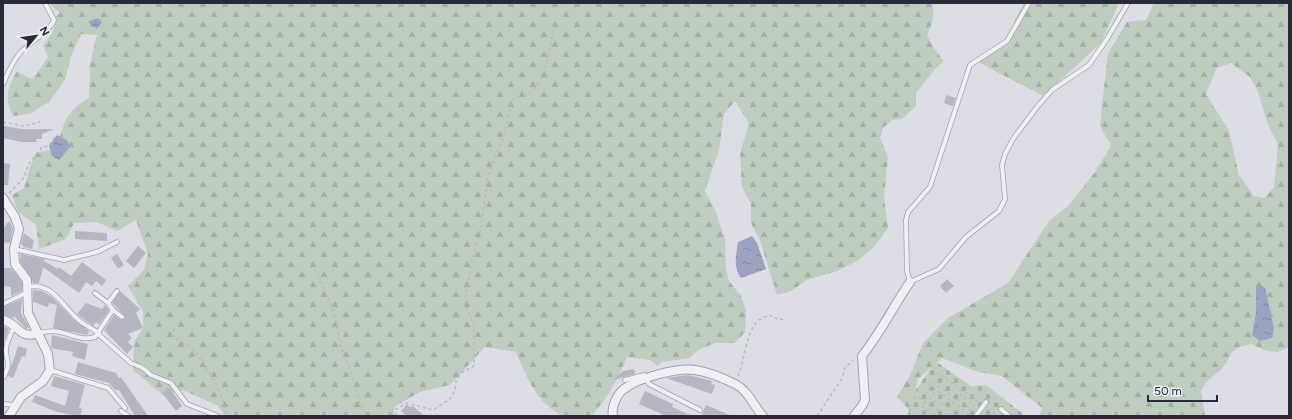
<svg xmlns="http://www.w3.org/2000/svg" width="1292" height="419" font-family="Figtree,sans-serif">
  <defs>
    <pattern id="forest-firs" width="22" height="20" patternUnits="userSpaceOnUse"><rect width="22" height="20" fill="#bfcdbf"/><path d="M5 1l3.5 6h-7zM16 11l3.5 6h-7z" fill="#a4b0a5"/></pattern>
    <pattern id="cemetery-stones" width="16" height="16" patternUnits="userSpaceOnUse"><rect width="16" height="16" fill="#bfcdbf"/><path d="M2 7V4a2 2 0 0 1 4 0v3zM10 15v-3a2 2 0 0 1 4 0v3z" fill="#a4b0a5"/></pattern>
    <pattern id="water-ripples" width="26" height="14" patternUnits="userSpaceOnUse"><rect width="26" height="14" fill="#9ba3c1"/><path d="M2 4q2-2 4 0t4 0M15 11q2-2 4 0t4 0" fill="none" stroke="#7e859e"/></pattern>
  </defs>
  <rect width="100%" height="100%" fill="#dddde5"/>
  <!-- forest -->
  <path fill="url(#forest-firs)" fill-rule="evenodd" d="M 49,3 L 932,3 C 935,16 932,24 927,35 L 935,50 L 944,61 L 935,69 L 916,93 L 916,106 L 902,119 L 892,120 L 883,128 L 880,138 L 888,157 L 884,198 L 888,228 L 874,247 L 857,261 L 837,271 L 807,280 L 791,291 L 777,295 L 760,240 L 751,223 L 751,204 L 742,187 L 740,154 L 749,123 L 735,101 L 724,114 L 719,150 L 705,191 L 716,212 L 725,240 L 726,269 L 729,281 L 741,296 L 746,310 L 745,332 L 735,343 L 715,343 L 698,350 L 690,358 L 662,362 L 658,366 L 650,360 L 627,357 C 618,379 607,399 591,416 C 583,416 570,418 563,416 C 538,405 525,375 516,352 L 485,347 L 450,385 L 420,392 L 394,407 L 394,416 L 225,416 L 218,406 L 183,390 L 163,395 L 133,370 L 134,342 L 143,328 L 143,312 L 128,286 L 144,270 L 148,254 L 136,220 L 117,231 L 97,222 L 74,223 L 66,239 L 39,249 L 36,225 L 18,212 L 12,195 L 24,188 L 30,167 L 36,153 L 56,149 C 64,124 65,111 89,98 L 90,64 L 97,35 L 81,34 L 72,54 L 65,80 L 49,102 L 29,114 L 13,116 C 3,98 8,88 17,71 L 30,79 L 34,78 L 48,57 L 43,45 C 51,35 56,29 55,17 L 60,13 Z
    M 1024,3 L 1119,3 L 1101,43 L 1043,96 L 978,62 L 990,51 L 1010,40 L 1015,19 Z
    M 1154,3 L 1289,3 L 1289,347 L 1278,352 L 1266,351 L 1251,344 L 1239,347 L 1233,351 L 1222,369 L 1208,380 L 1201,391 L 1205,416 L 1039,416 L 1042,408 L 1002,376 L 978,372 L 942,358 L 918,379 L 910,411 L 897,397 L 910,376 L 923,343 L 948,318 L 1008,283 L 1049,221 L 1069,205 L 1095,172 L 1111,146 L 1100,126 L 1104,88 L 1108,53 L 1127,22 L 1146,20 ZM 1231,63 L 1250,77 L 1258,92 L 1267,122 L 1278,145 L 1274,187 L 1265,198 L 1254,196 L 1239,175 L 1229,131 L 1206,94 L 1217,68 Z"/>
  <!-- cemetery -->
  <path fill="url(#cemetery-stones)" d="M 938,363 L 971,386 L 986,385 L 1022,413 L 1022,416 L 908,416 L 911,397 L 934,364 Z"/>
  <!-- water -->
  <path fill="url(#water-ripples)" d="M 98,18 L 102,22 L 97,29 L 88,22 Z
    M 57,135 L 67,140 L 70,147 L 59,160 L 52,156 L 49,146 Z
    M 752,236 L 757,243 L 766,269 L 741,278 C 733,268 736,254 738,242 Z
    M 1260,284 L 1265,288 L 1274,328 L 1272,338 L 1260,341 L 1252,335 L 1256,313 L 1256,288 L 1257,285 Z"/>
  <!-- building -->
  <path fill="#b5b6c1" d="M 946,95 L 956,98 L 953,106 L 944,103 Z
    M 3,126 L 22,129 L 54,129 L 42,134 L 42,139 L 36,139 L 37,142 L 22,142 L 3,138 Z
    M 3,163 L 10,164 L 8,185 L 3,185 Z
    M 10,221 L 13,229 L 10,243 L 3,242 L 3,230 L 7,223 Z
    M 75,231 L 107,233 L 107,241 L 75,239 Z
    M 24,233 L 34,241 L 32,249 L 23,247 L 23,245 L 21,245 Z
    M 138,246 L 146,253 L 134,268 L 126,261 Z
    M 21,254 L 45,259 L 44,261 L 58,269 L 59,267 L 71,276 L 82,262 L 106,280 L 102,286 L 96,281 L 92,286 L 86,282 L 79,293 L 43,267 L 39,283 L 33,283 L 31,277 L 20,262 Z
    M 117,254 L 124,265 L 118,269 L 111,258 Z
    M 3,268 L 11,268 L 22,282 L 22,291 L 11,296 L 11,287 L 3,286 Z
    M 947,279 L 954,286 L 946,293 L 940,286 Z
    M 33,290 L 42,291 L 52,297 L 72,318 L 89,331 L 87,335 L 53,328 L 57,305 L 49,303 L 48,307 L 33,302 Z
    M 120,291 L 140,309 L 136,313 L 143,328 L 128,334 L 132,338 L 128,342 L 133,347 L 127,354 L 104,330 L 114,315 L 121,320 L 125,319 L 124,315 L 112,303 Z
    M 22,299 L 21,313 L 29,327 L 26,329 L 14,316 L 13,318 L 3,315 L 3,307 Z
    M 86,303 L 102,309 L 105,305 L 109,310 L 99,325 L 96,322 L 93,326 L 77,314 Z
    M 3,326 L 9,329 L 3,344 Z
    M 52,335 L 88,344 L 85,360 L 72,356 L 73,352 L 51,348 Z
    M 18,346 L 27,349 L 25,357 L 22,356 L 13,378 L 8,376 Z
    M 78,362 L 116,373 L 119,378 L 121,377 L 148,416 L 135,416 L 119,390 L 115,390 L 109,383 L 75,374 Z
    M 634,369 L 635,374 L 613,380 L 623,371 Z
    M 688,375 L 712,381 L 711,384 L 715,385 L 712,394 L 666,378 Z
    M 54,376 L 85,385 L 79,408 L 82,409 L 80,416 L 57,412 L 32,402 L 35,395 L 65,406 L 69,391 L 51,386 Z
    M 168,388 L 170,388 L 182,406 L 176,411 L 162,393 Z
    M 645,391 L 673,404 L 672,407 L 692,416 L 666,416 L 639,404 Z
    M 407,404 L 410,407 L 413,406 L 424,416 L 407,416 L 401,411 Z
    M 706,405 L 732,416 L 701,416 Z"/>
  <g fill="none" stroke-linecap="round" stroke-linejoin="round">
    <!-- service casing -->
    <g stroke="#a3a3ae" stroke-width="5.5">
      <path id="service" d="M 1029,3 L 1007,41 L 970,65 L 930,187 L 908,212 L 906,220 L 907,271 L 910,282 L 939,269 L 966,237 L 999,211 L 1005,199 L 1002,165 L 1005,154 L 1013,139 L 1037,107 L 1052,90 L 1089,65 L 1107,39 L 1128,3
        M 3,84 C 8,73 12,62 20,53 C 29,43 51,30 54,20 L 45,3
        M 14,249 L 64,260 L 97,252 L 117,242
        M 28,287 C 53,281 63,308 80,321 C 86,326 93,329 99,333
        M 108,303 L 117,291
        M 3,304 L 28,292
        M 113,310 L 122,317
        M 38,333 C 45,332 52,330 60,332 C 73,335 82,341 95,337 L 113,310 L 108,303 L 95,293
        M 98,334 L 131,363 L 143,368 L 151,375 L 171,383 L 187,404 L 218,416
        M 50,370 L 108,388 L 125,408
        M 4,377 C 10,363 8,366 6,352 C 5,344 11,334 14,327
        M 646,379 L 649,384 L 700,410
        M 625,380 L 644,375
        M 3,404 L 15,405
        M 1001,409 L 1009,416
        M 121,411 L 128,416
        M 976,416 L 986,402"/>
    </g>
    <!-- minor casing -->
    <g stroke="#a3a3ae" stroke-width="10">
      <path id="minor" d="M 3,198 L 15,217 L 19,229 L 14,249 L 15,264 L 27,280 L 28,313 L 48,354 L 50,370 L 43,381 L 21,397 L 9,416
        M 3,320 C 19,324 19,340 38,333
        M 613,416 C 611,407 617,394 624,389 C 638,378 678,367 695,370 C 708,372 723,378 735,384 C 749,391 753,406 763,416
        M 854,416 L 862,406 L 865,400 L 862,356 C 881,332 893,307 910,282"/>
    </g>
    <!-- path -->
    <path stroke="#b7b8c0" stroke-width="1.5" stroke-dasharray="3 3" stroke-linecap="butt" d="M 3,122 L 24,126 L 40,122
      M 9,193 L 24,178 L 28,165 L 39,151 L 42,147 L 49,146 L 56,135
      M 317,276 L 329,300 L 335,317 L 341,347 L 353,377 L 360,406 L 368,416
      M 174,329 L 172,335 C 179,342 188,344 195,352 C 207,366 226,398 226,416
      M 935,373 L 942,376 L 961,389 L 959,393 L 975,406
      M 738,376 C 744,362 746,334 756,323 C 759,319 765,317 769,315 L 780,320 L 785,318
      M 933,383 L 954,397 L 951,401
      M 928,384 L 970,415
      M 965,392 L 978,401
      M 925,395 L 931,386
      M 913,397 L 918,397 L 930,406
      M 929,399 L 936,390
      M 957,399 L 973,411
      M 922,406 L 927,410
      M 988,409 L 997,415
      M 945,415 L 946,416
      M 396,416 L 396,409 L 407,403 L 433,410 L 450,399 L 455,390 L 456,380 L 461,373 L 474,366 L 474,326 L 465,303 L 466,294 L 472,261 L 481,228 L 488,176 L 504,134 L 512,101 C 518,95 528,96 534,89 C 548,72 550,44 555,24
      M 817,416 L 843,377 L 844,369 L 853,360
      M 923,416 L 941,394
      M 933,416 L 942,402 L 960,416"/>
    <!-- service -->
    <use href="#service" stroke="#efeff4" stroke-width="4"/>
    <!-- minor -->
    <use href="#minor" stroke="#efeff4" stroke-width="8"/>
  </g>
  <!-- border -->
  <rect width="1292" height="419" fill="none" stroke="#282939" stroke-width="8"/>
  <!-- north arrow -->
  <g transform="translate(36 36) rotate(61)" stroke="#ecedf3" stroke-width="3" paint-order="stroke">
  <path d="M0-3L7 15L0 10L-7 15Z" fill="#282939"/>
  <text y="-6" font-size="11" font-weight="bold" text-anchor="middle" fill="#282939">N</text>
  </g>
  <!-- scale -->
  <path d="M1148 395v6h69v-6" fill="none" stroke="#282939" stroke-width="2"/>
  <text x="1154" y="395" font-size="12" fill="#282939" stroke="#ecedf3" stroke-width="3" paint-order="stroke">50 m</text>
</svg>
